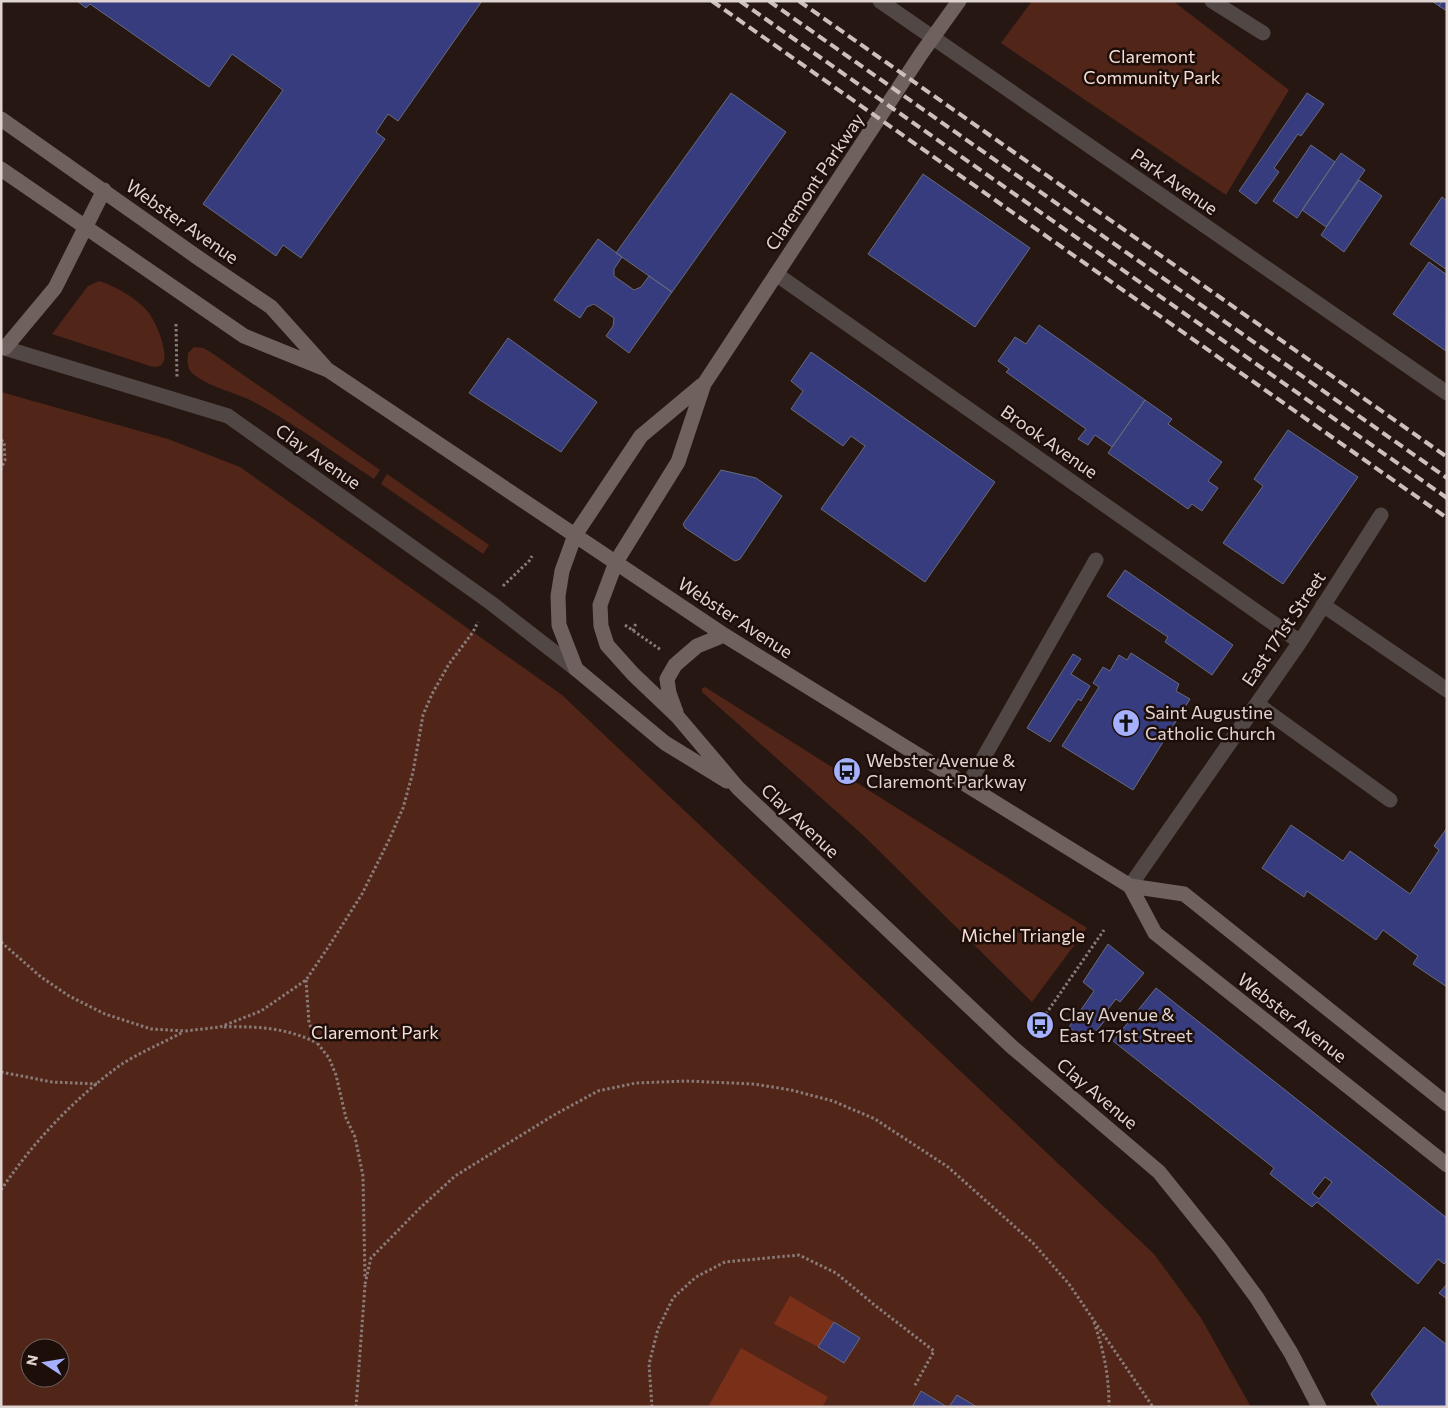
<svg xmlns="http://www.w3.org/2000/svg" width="1448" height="1408" font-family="Commissioner,sans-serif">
  <rect width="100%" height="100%" fill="#271713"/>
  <!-- green -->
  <path fill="#512518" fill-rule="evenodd" d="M 1032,1 L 1173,1 L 1289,90 L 1226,195 L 1001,43 Z
    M 99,281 C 115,286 138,299 148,312 C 157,322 179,374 150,366 L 52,334 L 88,286 Z
    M 194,347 L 203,348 L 209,351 L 380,470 L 374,479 C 334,453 294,423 252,401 C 234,392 212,388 196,376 C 187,371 187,362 188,353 Z
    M 1,392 L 168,439 L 240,467 L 562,695 L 1154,1254 L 1201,1318 L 1251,1407 L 1,1407 ZM 30,1348 L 60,1348 L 60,1378 L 30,1378 Z
    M 387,474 L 489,545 L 483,554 L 381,484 Z
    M 705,687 L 1087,928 L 1032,1002 L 864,836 L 702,692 L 702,688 Z"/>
  <!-- water -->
  <path fill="#7a3018" d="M 790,1296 L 834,1322 L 818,1347 L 774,1324 Z
    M 741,1348 L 828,1397 L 822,1407 L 708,1407 Z"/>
  <!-- building -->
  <path fill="#363c7e" stroke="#676b7c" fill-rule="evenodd" d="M 77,1 L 482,1 L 398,121 L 388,114 L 376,132 L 385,139 L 301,258 L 283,245 L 276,256 L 203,204 L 283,90 L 232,54 L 209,87 L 90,4 L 86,8 Z
    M 1432,1 L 1442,1 L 1439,6 Z
    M 1442,1 L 1447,1 L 1447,11 L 1439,6 Z
    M 731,93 L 786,132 L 672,292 L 616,253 Z
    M 1307,93 L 1324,104 L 1301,136 L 1298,134 L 1274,168 L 1279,172 L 1256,204 L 1239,191 Z
    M 1311,145 L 1335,162 L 1297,218 L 1273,201 Z
    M 1341,153 L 1365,170 L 1326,227 L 1302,210 Z
    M 923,174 L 1030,248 L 975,327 L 868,254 Z
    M 1359,180 L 1382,196 L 1344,252 L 1321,235 Z
    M 1442,197 L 1447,201 L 1447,270 L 1410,244 Z
    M 598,239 L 622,257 L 614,269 L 614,276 L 634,290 L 641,287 L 649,276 L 672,292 L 629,353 L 606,336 L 613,326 L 614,318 L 594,304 L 587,307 L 580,318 L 554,300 Z
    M 1429,262 L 1447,275 L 1446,351 L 1393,314 Z
    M 1039,325 L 1145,400 L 1112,447 L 1095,435 L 1088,445 L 1078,439 L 1086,429 L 1006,372 L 1009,369 L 998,361 L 1015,337 L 1026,344 Z
    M 508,338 L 597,402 L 561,452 L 469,393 Z
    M 811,352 L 995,482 L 925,582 L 821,509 L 865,446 L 851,436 L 843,446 L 791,409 L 803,391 L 791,381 Z
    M 1145,400 L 1172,419 L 1168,424 L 1222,462 L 1208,481 L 1218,488 L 1202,511 L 1192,504 L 1188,509 L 1108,453 Z
    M 1288,430 L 1358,477 L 1283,584 L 1223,543 L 1263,486 L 1254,479 Z
    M 721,470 L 756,478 L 782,496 L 740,559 L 735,561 L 685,528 L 683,524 Z
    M 1125,570 L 1233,645 L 1212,675 L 1165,642 L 1168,637 L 1107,596 Z
    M 1131,653 L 1179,684 L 1176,691 L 1190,699 L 1133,790 L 1062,746 L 1099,687 L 1093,683 L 1103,667 L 1110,671 L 1119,655 L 1127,660 Z
    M 1073,654 L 1081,659 L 1071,674 L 1090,686 L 1081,701 L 1078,699 L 1050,742 L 1027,728 Z
    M 1291,825 L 1343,861 L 1350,851 L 1410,894 L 1439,850 L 1434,846 L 1447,828 L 1447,987 L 1413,964 L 1418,956 L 1383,930 L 1376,940 L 1307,891 L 1304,897 L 1262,868 Z
    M 1108,944 L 1144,973 L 1120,1002 L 1116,999 L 1108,1009 L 1111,1013 L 1087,1042 L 1069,1027 L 1094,991 L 1083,982 Z
    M 1156,988 L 1447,1218 L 1447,1261 L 1444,1264 L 1438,1259 L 1418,1284 L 1317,1202 L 1312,1207 L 1270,1174 L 1274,1168 L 1113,1041 ZM 1325,1177 L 1332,1182 L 1319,1199 L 1312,1193 Z
    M 1447,1284 L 1447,1299 L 1439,1293 Z
    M 834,1322 L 860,1338 L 844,1363 L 818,1347 Z
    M 1424,1327 L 1447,1345 L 1447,1407 L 1379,1407 L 1371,1394 Z
    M 921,1391 L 947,1407 L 912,1407 Z
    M 957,1395 L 977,1407 L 949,1407 Z"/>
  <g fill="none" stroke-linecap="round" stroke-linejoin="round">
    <!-- path -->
    <path stroke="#897b78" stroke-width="3" stroke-dasharray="2.5 2.5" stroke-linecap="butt" d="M 176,324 L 177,377
      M 1,440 L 4,442 L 5,460 L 1,469
      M 503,586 L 530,560 L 532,556
      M 625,625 L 661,650
      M 633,631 L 636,623
      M 1,942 L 41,977 L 69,996 L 105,1014 L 151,1029 L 185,1031 L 220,1027 L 261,1011 L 306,980 L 329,946 L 362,894 L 389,840 L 403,808 L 413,772 L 423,715 L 432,694 L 449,664 L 473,632 L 478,622
      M 306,980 L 309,1023 L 318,1044 L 329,1058 L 336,1075 L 346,1118 L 355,1137 L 363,1176 L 365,1278
      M 1043,1018 L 1104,930
      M 224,1027 C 257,1026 288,1028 317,1043
      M 1,1072 L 52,1082 L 97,1084
      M 1,1190 C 33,1142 73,1100 119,1066 C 138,1053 163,1043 183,1032
      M 365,1284 L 371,1258 L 420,1208 L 455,1176 L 554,1115 L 598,1091 L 636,1083 L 686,1081 L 754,1084 L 791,1090 L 833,1101 L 875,1119 L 948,1167 L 1033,1243 L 1069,1284 L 1153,1407
      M 1094,1322 C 1104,1352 1109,1375 1109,1407
      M 356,1407 L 365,1285
      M 652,1407 L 649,1364 L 658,1329 L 673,1298 L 696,1277 L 725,1262 L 799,1255 L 836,1273 L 877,1307 L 934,1351 L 914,1387"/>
    <!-- lane -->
    <path stroke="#514846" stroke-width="15" d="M 1212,1 L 1263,33
      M 1323,605 L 1447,690
      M 1257,704 L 1390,800
      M 968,785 L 1096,560"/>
    <!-- street -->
    <path stroke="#514846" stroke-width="15" d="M 880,1 L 1447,393
      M 776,274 L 1300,642
      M 1,347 L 228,416 L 491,603 L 576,669
      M 1130,886 L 1300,642 L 1381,515"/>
    <!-- secondary -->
    <path stroke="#6f615d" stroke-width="15" d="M 959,1 L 921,54 L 704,384 L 678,462 L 616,562 L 600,605 L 601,626 L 607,645 L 633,674 L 677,716 L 738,788 L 1011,1046 L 1159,1172 L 1221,1249 L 1257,1298 L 1291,1353 L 1319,1407
      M 1,119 L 197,257 L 271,307 L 325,367
      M 1,169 L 244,336 L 328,370 L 724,635 L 1130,886 L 1184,894 L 1447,1104
      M 5,348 L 55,288 L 104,190
      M 702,385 L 641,436 L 575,535 L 562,571 L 558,596 L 559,625 L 576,669 L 665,743 L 727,781
      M 676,712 L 669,693 L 667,679 L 675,665 L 697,646 L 724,635
      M 1130,886 L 1155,933 L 1447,1165"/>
    <!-- rail -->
    <path stroke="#ccbfbc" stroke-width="4" stroke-dasharray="10 5" stroke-linecap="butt" d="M 712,1 L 1447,518
      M 740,1 L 1447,498
      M 769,1 L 1447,478
      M 799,1 L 1447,457"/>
  </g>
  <!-- icons -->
  <defs>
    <g id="church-disc" transform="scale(1.4375)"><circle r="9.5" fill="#a5b1fc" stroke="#1d0e0a"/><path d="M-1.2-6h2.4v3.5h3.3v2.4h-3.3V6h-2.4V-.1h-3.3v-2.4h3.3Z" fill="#111"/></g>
    <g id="bus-disc" transform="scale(1.4375)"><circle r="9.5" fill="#a5b1fc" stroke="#1d0e0a"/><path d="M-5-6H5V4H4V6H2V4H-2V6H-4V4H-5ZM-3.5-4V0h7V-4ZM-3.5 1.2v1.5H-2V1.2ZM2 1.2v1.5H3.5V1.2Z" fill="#111"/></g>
  </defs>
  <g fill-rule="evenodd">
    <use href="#church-disc" x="1126" y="723"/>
    <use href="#bus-disc" x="847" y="771"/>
    <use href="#bus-disc" x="1040" y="1025"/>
  </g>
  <g text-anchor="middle" stroke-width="5" stroke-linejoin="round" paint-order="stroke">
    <!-- park labels -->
    <g font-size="18" fill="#f6dfd7" stroke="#1d0e0a">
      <text x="1152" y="63">Claremont<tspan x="1152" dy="21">Community Park</tspan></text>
      <text x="1023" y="942">Michel Triangle</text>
      <text x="375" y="1039">Claremont Park</text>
    </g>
    <!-- street labels -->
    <g font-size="18" fill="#e0d4d1" stroke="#1d0e0a">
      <text transform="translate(815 182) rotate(-56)" y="6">Claremont Parkway</text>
      <text transform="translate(1174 182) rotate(35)" y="6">Park Avenue</text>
      <text transform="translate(182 222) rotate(35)" y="6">Webster Avenue</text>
      <text transform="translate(1049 442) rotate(35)" y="6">Brook Avenue</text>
      <text transform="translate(318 457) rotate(35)" y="6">Clay Avenue</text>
      <text transform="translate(735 618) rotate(33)" y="6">Webster Avenue</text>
      <text transform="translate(1284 629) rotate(-56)" y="6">East 171st Street</text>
      <text transform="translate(800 821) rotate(43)" y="6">Clay Avenue</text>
      <text transform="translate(1292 1018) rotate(38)" y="6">Webster Avenue</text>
      <text transform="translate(1097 1094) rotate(40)" y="6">Clay Avenue</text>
    </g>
    <!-- poi labels -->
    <g font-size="18" fill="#e0d4d1" stroke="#1d0e0a" text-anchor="start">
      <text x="1145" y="719">Saint Augustine<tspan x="1145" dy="21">Catholic Church</tspan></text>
      <text x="866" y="767">Webster Avenue &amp;<tspan x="866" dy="21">Claremont Parkway</tspan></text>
      <text x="1059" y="1021">Clay Avenue &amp;<tspan x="1059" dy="21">East 171st Street</tspan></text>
    </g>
  </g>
  <!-- border -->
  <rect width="1448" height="1408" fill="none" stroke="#e0d4d1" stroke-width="5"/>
  <!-- north arrow -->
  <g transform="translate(45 1363) rotate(282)"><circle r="24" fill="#1d0e0a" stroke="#6b5d5a"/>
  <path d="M0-4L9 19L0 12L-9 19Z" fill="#a5b1fc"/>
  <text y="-8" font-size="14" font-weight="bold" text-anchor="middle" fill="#e0d4d1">N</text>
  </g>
</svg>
